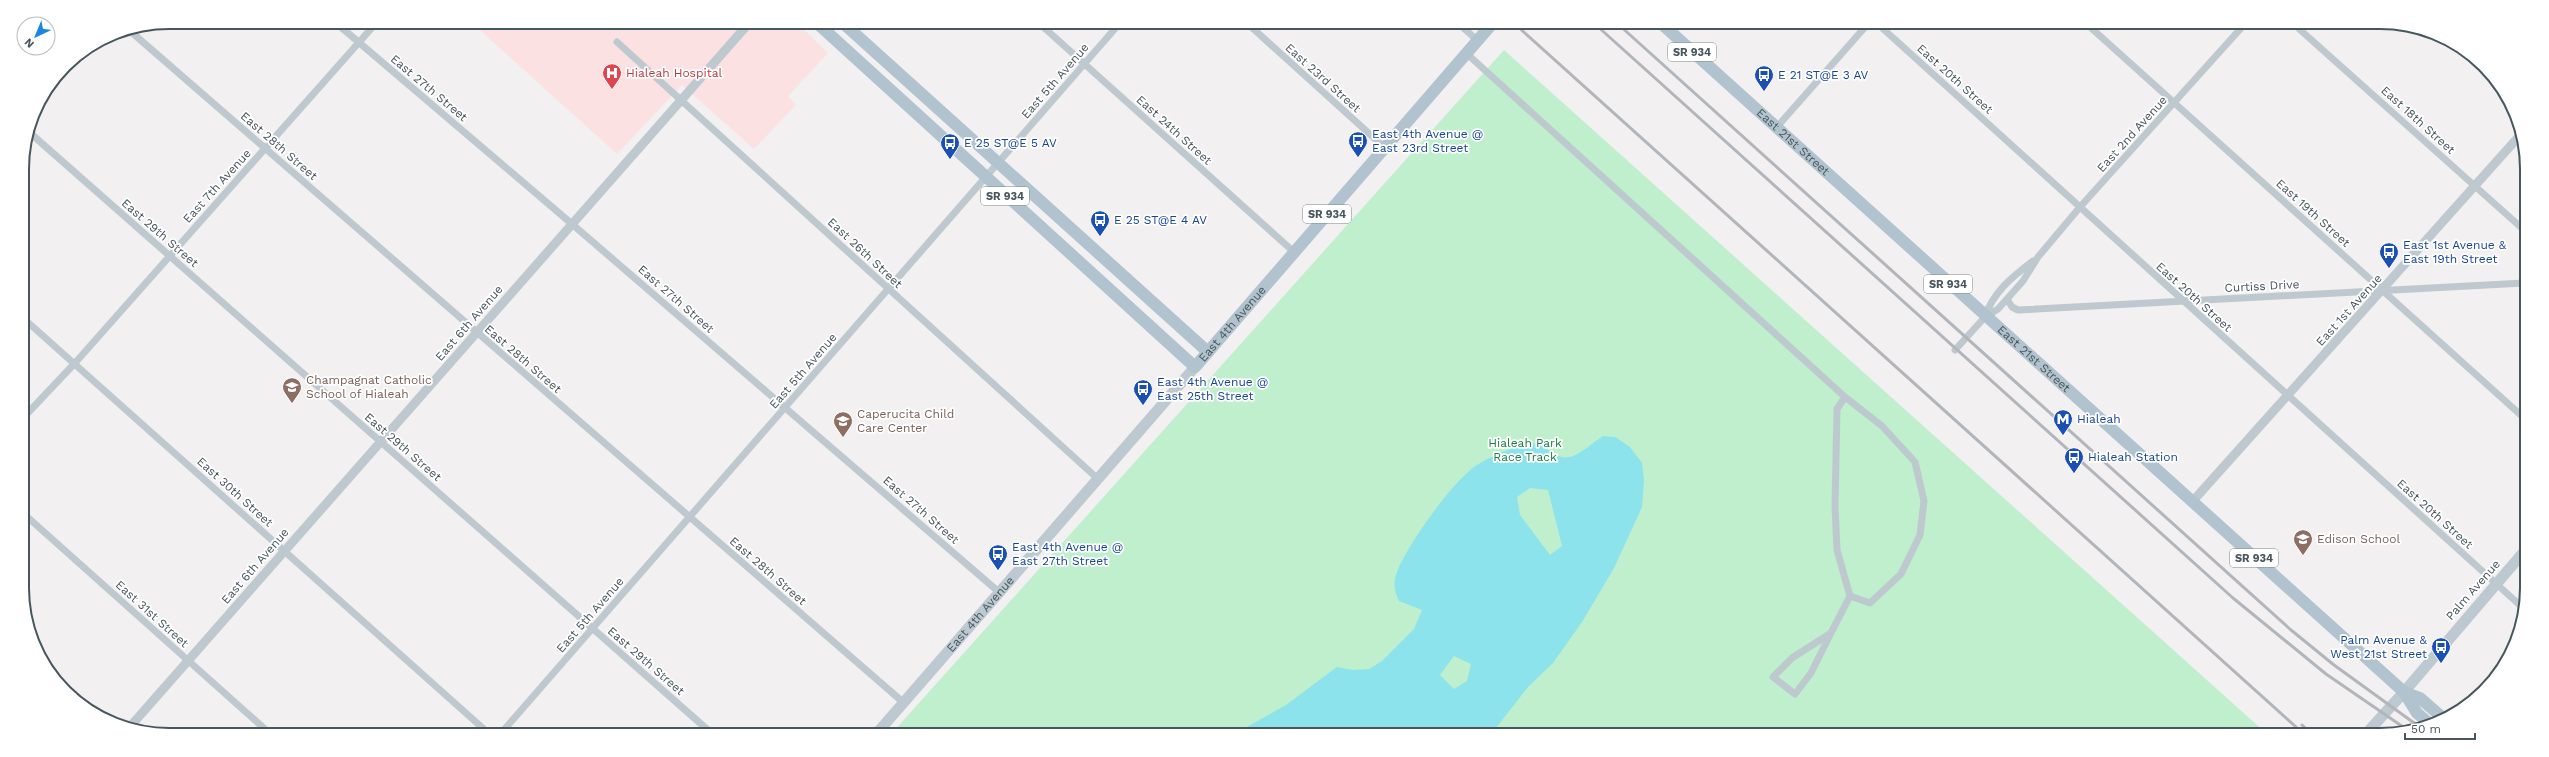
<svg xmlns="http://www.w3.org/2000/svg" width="2549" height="757" font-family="'Work Sans',sans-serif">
  <rect width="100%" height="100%" fill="#f2f0f0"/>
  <!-- medical -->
  <path fill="#fbe1e2" d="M 472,23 L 797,23 L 828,53 L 788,96 L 796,105 L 754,149 L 682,85 L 617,154 Z"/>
  <!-- park -->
  <path fill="#bfefcc" d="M 1504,50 L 2267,734 L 893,732 Z"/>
  <!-- water -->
  <path fill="#8ce3ec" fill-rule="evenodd" d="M 1603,436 L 1615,437 L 1630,447 L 1642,463 L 1644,480 L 1642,507 L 1614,568 L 1582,622 L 1553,663 L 1528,687 L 1492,733 L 1238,732 L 1286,705 L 1337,667 L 1353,670 L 1369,669 L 1382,661 L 1414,629 L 1422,610 L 1399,601 C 1395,592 1393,585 1396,575 C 1404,549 1454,479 1477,465 C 1497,453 1517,445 1540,443 C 1567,470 1577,454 1603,436 ZM 1530,488 L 1548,490 L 1562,546 L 1550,555 L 1520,515 L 1517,497 ZM 1454,656 L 1471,664 L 1467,681 L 1454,689 L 1440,675 Z"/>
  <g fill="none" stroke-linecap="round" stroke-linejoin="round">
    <!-- minor -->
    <path stroke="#bec9cf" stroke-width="7" d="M 335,22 L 572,224 L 1000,593
      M 1040,24 L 1294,252
      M 1248,24 L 1384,147
      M 1460,25 L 1477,40
      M 1880,26 L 2522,607
      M 2089,26 L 2523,417
      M 2297,27 L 2524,230
      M 129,30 L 904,703
      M 617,42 L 1098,479
      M 1466,53 L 1845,397 L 1882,426 L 1915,462 L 1924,501 L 1920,535 L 1901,574 L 1870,603 L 1850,596 L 1837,550 L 1835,506 L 1837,409 L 1845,397
      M 1776,128 L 1866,26
      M 29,132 L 709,731
      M 2007,299 L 2012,307 L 2018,310 L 2524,283
      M 1985,317 C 1993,292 2013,276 2033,261
      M 23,318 L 486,731
      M 1955,350 L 1985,317 L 1998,309 L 2023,281 L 2038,257 L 2080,207 L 2242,27
      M 24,417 L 75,363 L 377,22
      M 24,514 L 266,730
      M 1831,633 L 1811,673 L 1795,694 L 1773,677 L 1792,658 L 1831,633 L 1850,596
      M 503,731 L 1119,24"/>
    <!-- tertiary -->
    <path stroke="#bec9cf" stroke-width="9" d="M 2192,502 L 2522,133
      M 128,729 L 749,23"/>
    <!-- secondary -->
    <g stroke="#bcc9d1" stroke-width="11">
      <path id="s1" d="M 878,732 L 1195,367"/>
      <path d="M 2365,735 L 2404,692 L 2522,554"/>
    </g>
    <!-- primary -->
    <g stroke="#b0c3ce" stroke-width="12">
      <path id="s2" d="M 817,23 L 1195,367 L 1491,25"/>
      <path d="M 843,23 L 1208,352"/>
      <path id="s3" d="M 1663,25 L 2404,692 L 2417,713 L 2431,725"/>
      <path d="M 2404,692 L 2420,698 L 2444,719"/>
    </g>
    <!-- rail -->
    <path stroke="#b2b6ba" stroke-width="3" d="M 1516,25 L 2305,735
      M 1596,25 L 2233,598 L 2326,674 L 2409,731
      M 1619,25 L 2291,630 L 2334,665 L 2421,728
      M 2302,725 L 2313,735"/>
  </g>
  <!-- icons -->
  <defs>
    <g id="hospital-pin" transform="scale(1)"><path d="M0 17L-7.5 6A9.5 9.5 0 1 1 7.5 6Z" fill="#e0444e" stroke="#fff"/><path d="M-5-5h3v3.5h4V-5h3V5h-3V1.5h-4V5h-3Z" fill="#fff"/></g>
    <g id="bus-pin" transform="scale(1)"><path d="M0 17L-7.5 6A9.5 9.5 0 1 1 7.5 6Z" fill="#1a4fb4" stroke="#fff"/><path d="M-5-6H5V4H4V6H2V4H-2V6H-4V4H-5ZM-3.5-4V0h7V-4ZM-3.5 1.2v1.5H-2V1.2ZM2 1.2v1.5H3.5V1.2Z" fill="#fff"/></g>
    <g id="school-pin" transform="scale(1)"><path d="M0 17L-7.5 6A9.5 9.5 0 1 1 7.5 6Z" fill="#8d6e63" stroke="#fff"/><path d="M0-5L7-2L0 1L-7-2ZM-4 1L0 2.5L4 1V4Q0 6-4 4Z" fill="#fff"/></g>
    <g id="metro-pin" transform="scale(1)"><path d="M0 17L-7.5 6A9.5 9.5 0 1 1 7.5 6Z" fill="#1a4fb4" stroke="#fff"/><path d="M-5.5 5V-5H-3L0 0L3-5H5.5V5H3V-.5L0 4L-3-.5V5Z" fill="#fff"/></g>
  </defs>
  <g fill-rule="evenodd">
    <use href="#hospital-pin" x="612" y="73"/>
    <use href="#bus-pin" x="1764" y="75"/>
    <use href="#bus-pin" x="1358" y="141"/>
    <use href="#bus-pin" x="950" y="143"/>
    <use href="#bus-pin" x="1100" y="220"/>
    <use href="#bus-pin" x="2389" y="252"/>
    <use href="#school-pin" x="292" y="387"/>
    <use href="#bus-pin" x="1143" y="389"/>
    <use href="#metro-pin" x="2063" y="419"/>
    <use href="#school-pin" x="843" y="421"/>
    <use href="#bus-pin" x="2074" y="457"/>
    <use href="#school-pin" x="2303" y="539"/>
    <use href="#bus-pin" x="998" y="554"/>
    <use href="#bus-pin" x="2441" y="647"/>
  </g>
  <g text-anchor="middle" stroke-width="3.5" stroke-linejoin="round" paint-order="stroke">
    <!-- shield labels -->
    <g fill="#fff" stroke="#7f898e" stroke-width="1">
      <rect x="1668" y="43" width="48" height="18" rx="3"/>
      <rect x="981" y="187" width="48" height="18" rx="3"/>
      <rect x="1303" y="205" width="48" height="18" rx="3"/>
      <rect x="1924" y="275" width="48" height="18" rx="3"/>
      <rect x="2230" y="549" width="48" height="18" rx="3"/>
    </g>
    <g font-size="11" font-weight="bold" fill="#48565d">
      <text x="1692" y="56">SR 934</text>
      <text x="1005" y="200">SR 934</text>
      <text x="1327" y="218">SR 934</text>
      <text x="1948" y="288">SR 934</text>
      <text x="2254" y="562">SR 934</text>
    </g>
    <!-- health labels -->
    <g font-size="12" fill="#be3a42" stroke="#fff" text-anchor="start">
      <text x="626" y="77">Hialeah Hospital</text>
    </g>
    <!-- transit labels -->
    <g font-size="12" fill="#164399" stroke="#fff" text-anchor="start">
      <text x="1778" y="79">E 21 ST@E 3 AV</text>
      <text x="1372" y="138">East 4th Avenue @<tspan x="1372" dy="14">East 23rd Street</tspan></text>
      <text x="964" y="147">E 25 ST@E 5 AV</text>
      <text x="1114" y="224">E 25 ST@E 4 AV</text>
      <text x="2403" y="249">East 1st Avenue &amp;<tspan x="2403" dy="14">East 19th Street</tspan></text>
      <text x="1157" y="386">East 4th Avenue @<tspan x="1157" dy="14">East 25th Street</tspan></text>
      <text x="2077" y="423">Hialeah</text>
      <text x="2088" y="461">Hialeah Station</text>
      <text x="1012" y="551">East 4th Avenue @<tspan x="1012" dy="14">East 27th Street</tspan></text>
      <text x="2427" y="644" text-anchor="end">Palm Avenue &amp;<tspan x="2427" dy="14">West 21st Street</tspan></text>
    </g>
    <!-- street labels -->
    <g font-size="12" fill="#48565d" stroke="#fff">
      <text transform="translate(1323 78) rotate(42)" y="4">East 23rd Street</text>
      <text transform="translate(1955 79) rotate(42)" y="4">East 20th Street</text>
      <text transform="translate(1055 81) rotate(-49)" y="4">East 5th Avenue</text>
      <text transform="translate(429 88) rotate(40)" y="4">East 27th Street</text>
      <text transform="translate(2418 120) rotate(42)" y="4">East 18th Street</text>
      <text transform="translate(1174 130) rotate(42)" y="4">East 24th Street</text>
      <text transform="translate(2132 134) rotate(-48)" y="4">East 2nd Avenue</text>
      <text dy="4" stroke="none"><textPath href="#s3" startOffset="175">East 21st Street</textPath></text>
      <text transform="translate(279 146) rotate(41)" y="4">East 28th Street</text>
      <text transform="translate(217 186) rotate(-48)" y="4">East 7th Avenue</text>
      <text transform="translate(2313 213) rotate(42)" y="4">East 19th Street</text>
      <text transform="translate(160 233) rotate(41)" y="4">East 29th Street</text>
      <text transform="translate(865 253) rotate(43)" y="4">East 26th Street</text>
      <text transform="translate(2262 286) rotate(-3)" y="4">Curtiss Drive</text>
      <text transform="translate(2194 297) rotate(42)" y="4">East 20th Street</text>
      <text transform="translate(676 299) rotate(41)" y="4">East 27th Street</text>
      <text transform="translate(2349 310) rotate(-48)" y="4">East 1st Avenue</text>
      <text transform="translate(469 323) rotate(-49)" y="4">East 6th Avenue</text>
      <text dy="4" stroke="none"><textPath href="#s2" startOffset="568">East 4th Avenue</textPath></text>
      <text transform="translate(523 359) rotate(41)" y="4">East 28th Street</text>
      <text dy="4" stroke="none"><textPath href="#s3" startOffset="499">East 21st Street</textPath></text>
      <text transform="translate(803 371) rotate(-49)" y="4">East 5th Avenue</text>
      <text transform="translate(403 447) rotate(41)" y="4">East 29th Street</text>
      <text transform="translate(235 492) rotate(42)" y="4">East 30th Street</text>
      <text transform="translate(921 510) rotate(41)" y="4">East 27th Street</text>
      <text transform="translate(2435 514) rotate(42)" y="4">East 20th Street</text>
      <text transform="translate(255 566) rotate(-49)" y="4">East 6th Avenue</text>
      <text transform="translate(768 571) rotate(41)" y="4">East 28th Street</text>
      <text transform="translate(2473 590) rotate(-49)" y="4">Palm Avenue</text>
      <text transform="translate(152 614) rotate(42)" y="4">East 31st Street</text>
      <text transform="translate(590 615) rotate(-49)" y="4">East 5th Avenue</text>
      <text dy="4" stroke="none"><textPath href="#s1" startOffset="156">East 4th Avenue</textPath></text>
      <text transform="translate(646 661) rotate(41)" y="4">East 29th Street</text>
    </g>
    <!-- education labels -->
    <g font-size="12" fill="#785e54" stroke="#fff" text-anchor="start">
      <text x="306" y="384">Champagnat Catholic<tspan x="306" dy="14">School of Hialeah</tspan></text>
      <text x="857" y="418">Caperucita Child<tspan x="857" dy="14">Care Center</tspan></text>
      <text x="2317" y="543">Edison School</text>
    </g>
    <!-- park labels -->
    <g font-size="12" fill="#187f40" stroke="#fff">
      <text x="1525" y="447">Hialeah Park<tspan x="1525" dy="14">Race Track</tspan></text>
    </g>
  </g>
  <!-- crop -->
  <path d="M0 0H2549V757H0ZM169 29H2380A140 140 0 0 1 2520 169V588A140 140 0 0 1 2380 728H169A140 140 0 0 1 29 588V169A140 140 0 0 1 169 29Z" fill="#fff" fill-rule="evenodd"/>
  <path fill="none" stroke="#48565d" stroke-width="2" d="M169 29H2380A140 140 0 0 1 2520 169V588A140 140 0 0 1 2380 728H169A140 140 0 0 1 29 588V169A140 140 0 0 1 169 29Z"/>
  <!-- north arrow -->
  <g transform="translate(36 36) rotate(224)"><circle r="19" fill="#ffffff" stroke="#b6bbbe"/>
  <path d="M0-3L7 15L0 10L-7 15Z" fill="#1a88e2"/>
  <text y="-6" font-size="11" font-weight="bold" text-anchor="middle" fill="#48565d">N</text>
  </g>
  <!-- scale -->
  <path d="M2405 733v6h70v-6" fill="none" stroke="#48565d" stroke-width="2"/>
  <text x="2411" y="733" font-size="12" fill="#48565d" stroke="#ffffff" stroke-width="3" paint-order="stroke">50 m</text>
</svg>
